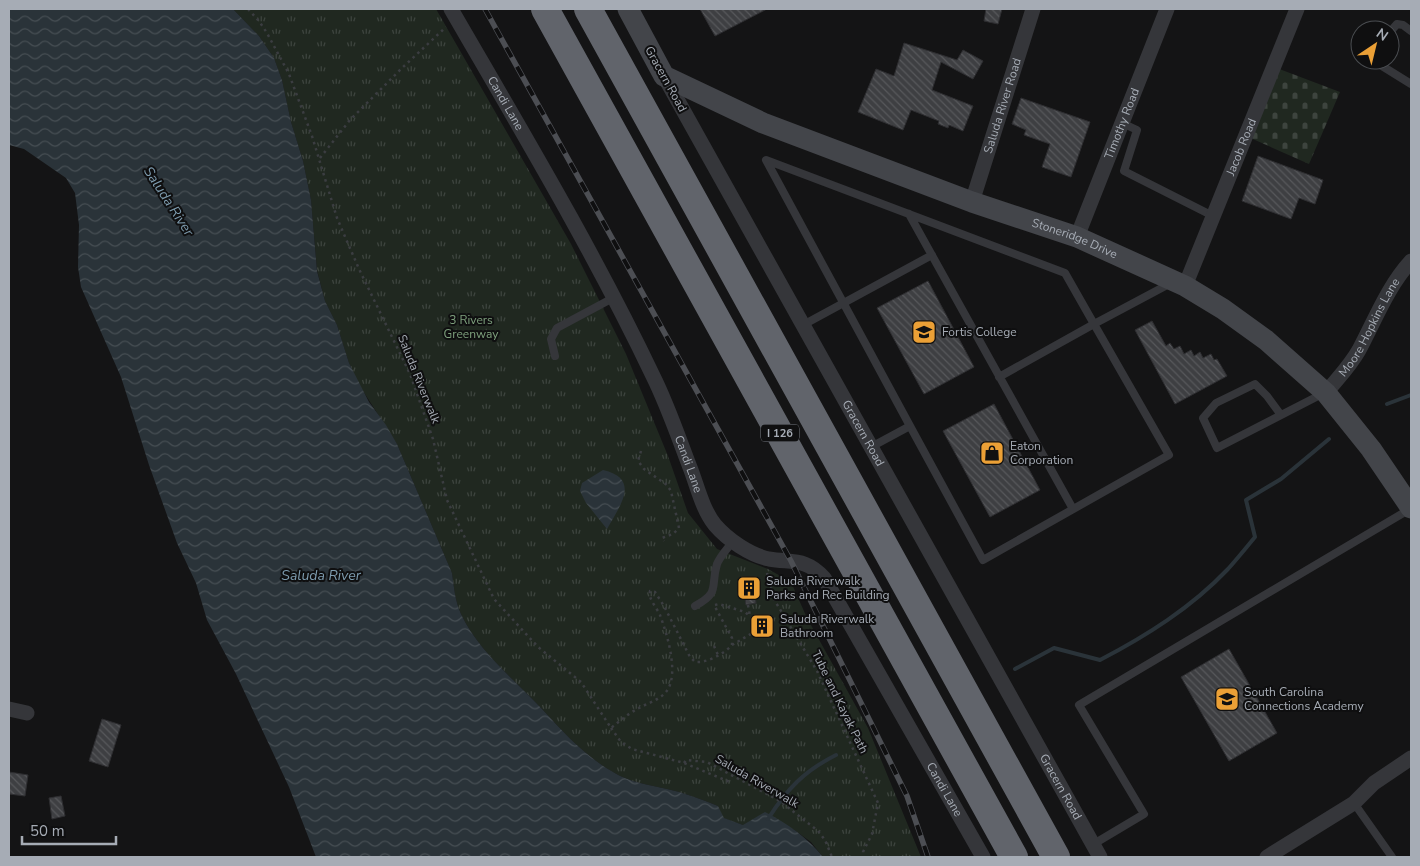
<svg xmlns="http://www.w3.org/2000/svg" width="1420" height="866" font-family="'Nunito Sans',sans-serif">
  <defs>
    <pattern id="cemetery-stones" width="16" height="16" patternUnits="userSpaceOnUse" patternTransform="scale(1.25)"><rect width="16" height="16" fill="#202820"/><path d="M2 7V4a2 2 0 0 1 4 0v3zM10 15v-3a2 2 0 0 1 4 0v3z" fill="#3d443e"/></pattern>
    <pattern id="park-tufts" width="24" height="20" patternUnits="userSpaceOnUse" patternTransform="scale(1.25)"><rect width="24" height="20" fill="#202820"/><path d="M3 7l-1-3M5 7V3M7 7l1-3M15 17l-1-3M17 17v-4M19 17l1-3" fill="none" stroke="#3d443e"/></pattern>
    <pattern id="water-waves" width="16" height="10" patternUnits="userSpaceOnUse" patternTransform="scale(1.25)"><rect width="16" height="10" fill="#2a3339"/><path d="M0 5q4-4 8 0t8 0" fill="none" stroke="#464e53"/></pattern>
    <pattern id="building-back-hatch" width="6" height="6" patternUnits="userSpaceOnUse" patternTransform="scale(1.25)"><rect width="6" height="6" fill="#3e3f42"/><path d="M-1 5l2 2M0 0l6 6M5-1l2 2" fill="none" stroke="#57585b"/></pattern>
  </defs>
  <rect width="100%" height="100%" fill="#141415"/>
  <!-- cemetery -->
  <path fill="url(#cemetery-stones)" d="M 1274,67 L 1340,92 L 1309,164 L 1246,136 Z"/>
  <!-- park -->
  <path fill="url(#park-tufts)" d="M 233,9 L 436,9 L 571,244 L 626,354 L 668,456 L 688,513 L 717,549 L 768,569 L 791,582 L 807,618 L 868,728 L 921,857 L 823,857 L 811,842 L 793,829 L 743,825 L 723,818 L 718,806 C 701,799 685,793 667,789 C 649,785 629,782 613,772 C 585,756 564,733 542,709 C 514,679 479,652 461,614 C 455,601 454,587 452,573 L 397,444 L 358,383 L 349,363 L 337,325 L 325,301 L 317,270 L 311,200 L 303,161 L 291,122 L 282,80 L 274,58 L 259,36 Z"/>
  <!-- water -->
  <path fill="url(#water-waves)" d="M 9,9 L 233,9 L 259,36 L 274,58 L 282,80 L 291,122 L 303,161 L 311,200 L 317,271 L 325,301 L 337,325 L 349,363 L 369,402 L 386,425 L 397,444 L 452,573 C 454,587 455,601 461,614 C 479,652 514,679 542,709 C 564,733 585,756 613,772 C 629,782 649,785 667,789 C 685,793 701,799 718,806 L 724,818 L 743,825 L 765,812 C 788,824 807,837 823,857 L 316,857 L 289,787 L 236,674 L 207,620 L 196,583 L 177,543 L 149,465 L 121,377 L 81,287 L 78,267 L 79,225 L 75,193 L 66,178 L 24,149 L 9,145 Z
    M 603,470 C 642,479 619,507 607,529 L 586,503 L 580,491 L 582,483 Z"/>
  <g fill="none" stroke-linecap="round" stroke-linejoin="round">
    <!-- stream -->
    <path stroke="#2a3339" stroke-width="4" d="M 1387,404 L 1411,395
      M 1015,669 L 1054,648 L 1100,660 C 1146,636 1191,608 1228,569 C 1237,559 1246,548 1255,537 L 1246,500 L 1281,479 L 1329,439
      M 768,819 C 787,789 804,771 836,755"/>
  </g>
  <!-- building -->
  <path fill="url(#building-back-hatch)" stroke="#2e2e31" d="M 700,9 L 767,9 L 715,36 Z
    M 986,9 L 1002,9 L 998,24 L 984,21 Z
    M 904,43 L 957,60 L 963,50 L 983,61 L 973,79 L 941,62 L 932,90 L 973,106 L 963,131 L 949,125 L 948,128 L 938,124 L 939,121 L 911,110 L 903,130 L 858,112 L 876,69 L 894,76 Z
    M 1021,98 L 1090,122 L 1071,177 L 1042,167 L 1050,144 L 1024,135 L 1026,130 L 1012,124 Z
    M 1258,156 L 1323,180 L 1315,204 L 1299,198 L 1291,219 L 1242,201 Z
    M 928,281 L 974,367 L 924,394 L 877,308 Z
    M 1152,321 L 1166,346 L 1170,343 L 1174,349 L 1180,346 L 1184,354 L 1191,350 L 1194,356 L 1200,352 L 1203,358 L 1211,354 L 1214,360 L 1217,359 L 1227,376 L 1175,404 L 1135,330 Z
    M 994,404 L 1040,490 L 990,517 L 943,431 Z
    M 755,577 L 758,595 L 755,596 L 756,603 L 746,605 L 745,598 L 742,598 L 739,580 Z
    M 764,616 L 771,628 L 761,635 L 753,623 Z
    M 1229,649 L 1277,733 L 1229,761 L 1181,677 Z
    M 102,719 L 121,725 L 108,767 L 89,761 Z
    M 9,772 L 28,775 L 25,796 L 9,794 Z
    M 61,796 L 65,816 L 52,819 L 49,798 Z"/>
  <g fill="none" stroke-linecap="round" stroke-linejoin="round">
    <!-- path -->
    <path stroke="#3b3d41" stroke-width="2.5" stroke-dasharray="2.5 4" stroke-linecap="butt" d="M 248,9 L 259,21 L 267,33 L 289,74 L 312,136 L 337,218 L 359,269 L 410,374 L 433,439 L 447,500 L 494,599 L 538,647 L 581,682 L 611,728 C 620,721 629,713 639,708 C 648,703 659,700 666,692 C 680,675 667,634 660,615 C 657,608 648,599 650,591 L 655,592 L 664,606 L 690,657 L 695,662 C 707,663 724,654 732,645 L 732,638 L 714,605
      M 320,158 L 350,120 L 402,68 L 446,27
      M 641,451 L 638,461 L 644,469 L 667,485 L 671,491 L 679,528 L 673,534 L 662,538 L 664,541
      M 767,573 L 775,601 L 817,671 L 878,803 L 872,834 L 863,852 L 863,857
      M 715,605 L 719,604 L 745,612 L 753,619
      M 748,605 L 750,616
      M 732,645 L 756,631
      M 714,646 L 718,655
      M 611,728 L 621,742 L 632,749 L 684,763 L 730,782
      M 684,763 L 686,760 L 707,762 L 780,801 L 818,831 L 825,840 L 832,857"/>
    <!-- lane -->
    <path stroke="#35363a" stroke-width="8" d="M 1390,32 L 1397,24 L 1403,25 L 1411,31
      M 1377,60 L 1382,66 L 1411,84
      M 1122,123 L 1137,130 L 1124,171 L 1213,216
      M 909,214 L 1073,509
      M 803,325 L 932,255
      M 555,356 L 551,339 L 557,328 L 613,298
      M 1281,415 L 1267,396 L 1255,384 L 1216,403 L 1203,418 L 1217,448 L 1324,393
      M 910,426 L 983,560 L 1169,455 L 1094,324 L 999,377
      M 871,447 L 910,426 L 766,160 L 1065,273 L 1094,324 L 1171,283
      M 695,606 C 721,592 710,587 717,564 C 720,556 728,548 733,541
      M 1354,803 L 1392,857
      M 1092,845 L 1144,814 L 1079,705 L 1410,509"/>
    <!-- street -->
    <g stroke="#35363a" stroke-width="15">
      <path id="s1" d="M 451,9 C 521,130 593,250 653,376 C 668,406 679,439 691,470 C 698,489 703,510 715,525 C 728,540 750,555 769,559 C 793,563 806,558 824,578 L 983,857"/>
      <path id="s2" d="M 664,76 L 1100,857"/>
      <path id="s3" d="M 972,202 L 1033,9"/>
      <path id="s4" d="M 1077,237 L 1167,9"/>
      <path id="s5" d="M 1185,286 L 1297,9"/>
      <path id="s6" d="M 1326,393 C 1337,379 1350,366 1359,350 C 1375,320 1388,286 1411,261"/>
      <path d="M 9,709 L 27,713"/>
      <path d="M 1267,857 L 1354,803 L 1374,783 L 1411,758"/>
    </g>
    <!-- secondary -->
    <path stroke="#43454a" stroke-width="21" id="s7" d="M 628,9 L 664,76 L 763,123 L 972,202 L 1077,237 L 1185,286 L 1223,309 L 1266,340 L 1326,393 L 1371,449 L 1411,508"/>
    <!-- highway -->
    <path stroke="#61646b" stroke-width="28" d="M 545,9 L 1014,857
      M 588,9 L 1056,857"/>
    <!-- rail casing -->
    <g stroke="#4c4e53" stroke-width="5.5">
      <path id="rail" d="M 485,9 L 791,561 L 907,796 L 928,857"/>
    </g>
    <!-- rail -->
    <use href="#rail" stroke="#0f0f10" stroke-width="4" stroke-dasharray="11" stroke-linecap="butt"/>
  </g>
  <!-- icons -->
  <defs>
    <g id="university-square" transform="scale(1.25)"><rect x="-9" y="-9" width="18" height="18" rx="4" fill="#eba036" stroke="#0f0f10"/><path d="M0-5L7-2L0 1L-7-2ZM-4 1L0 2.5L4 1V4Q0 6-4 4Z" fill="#111"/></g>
    <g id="shop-square" transform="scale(1.25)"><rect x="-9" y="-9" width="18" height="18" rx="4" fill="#eba036" stroke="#0f0f10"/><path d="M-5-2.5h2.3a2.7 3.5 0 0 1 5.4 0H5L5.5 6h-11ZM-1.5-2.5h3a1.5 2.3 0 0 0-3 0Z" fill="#111"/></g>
    <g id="building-square" transform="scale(1.25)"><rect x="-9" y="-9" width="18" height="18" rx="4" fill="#eba036" stroke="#0f0f10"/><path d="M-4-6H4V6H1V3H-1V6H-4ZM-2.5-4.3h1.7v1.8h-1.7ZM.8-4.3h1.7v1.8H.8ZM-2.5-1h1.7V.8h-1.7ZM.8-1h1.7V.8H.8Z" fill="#111"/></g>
  </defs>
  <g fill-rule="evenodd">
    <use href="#university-square" x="924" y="332"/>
    <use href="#shop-square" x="992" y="453"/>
    <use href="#building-square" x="749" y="588"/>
    <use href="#building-square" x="762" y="626"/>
    <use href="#university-square" x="1227" y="699"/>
  </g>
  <g text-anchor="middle" stroke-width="4" stroke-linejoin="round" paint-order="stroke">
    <!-- shield labels -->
    <rect fill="#0f0f10" stroke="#797d84" stroke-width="1" x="761" y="424.5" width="38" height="17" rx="4"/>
    <g font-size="11" font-weight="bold" fill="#a6acb5">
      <text x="780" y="437">I 126</text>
    </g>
    <!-- street labels -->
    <g font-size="12" fill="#a6acb5" stroke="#0f0f10">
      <text transform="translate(666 79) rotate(61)" y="4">Gracern Road</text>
      <text dy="4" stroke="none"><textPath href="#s1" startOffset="109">Candi Lane</textPath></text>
      <text dy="4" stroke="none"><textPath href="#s3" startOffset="101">Saluda River Road</textPath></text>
      <text dy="4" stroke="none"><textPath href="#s4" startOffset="122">Timothy Road</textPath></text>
      <text dy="4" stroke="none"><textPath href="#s5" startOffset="150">Jacob Road</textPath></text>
      <text dy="4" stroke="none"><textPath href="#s7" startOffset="518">Stoneridge Drive</textPath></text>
      <text dy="4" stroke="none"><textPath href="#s6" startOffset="79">Moore Hopkins Lane</textPath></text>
      <text transform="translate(419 379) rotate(68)" y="4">Saluda Riverwalk</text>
      <text dy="4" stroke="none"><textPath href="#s2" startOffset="409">Gracern Road</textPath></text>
      <text dy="4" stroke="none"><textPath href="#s1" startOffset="514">Candi Lane</textPath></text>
      <text transform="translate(840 702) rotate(64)" y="4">Tube and Kayak Path</text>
      <text transform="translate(757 781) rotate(30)" y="4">Saluda Riverwalk</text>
      <text dy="4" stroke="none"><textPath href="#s2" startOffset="814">Gracern Road</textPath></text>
      <text dy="4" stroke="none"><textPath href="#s1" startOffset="949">Candi Lane</textPath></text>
    </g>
    <!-- park labels -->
    <g font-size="12" fill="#7ea07d" stroke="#0f0f10">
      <text x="471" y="324">3 Rivers<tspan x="471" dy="14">Greenway</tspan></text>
    </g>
    <!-- poi labels -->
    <g font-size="12" fill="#a6acb5" stroke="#0f0f10" text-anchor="start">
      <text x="942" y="336">Fortis College</text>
      <text x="1010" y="450">Eaton<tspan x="1010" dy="14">Corporation</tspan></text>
      <text x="766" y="585">Saluda Riverwalk<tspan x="766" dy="14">Parks and Rec Building</tspan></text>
      <text x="780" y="623">Saluda Riverwalk<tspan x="780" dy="14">Bathroom</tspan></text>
      <text x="1244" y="696">South Carolina<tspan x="1244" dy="14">Connections Academy</tspan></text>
    </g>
    <!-- water labels -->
    <g font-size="14" font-style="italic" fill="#7e9caf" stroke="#0f0f10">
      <text transform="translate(169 201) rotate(57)" y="5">Saluda River</text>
      <text x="321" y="580">Saluda River</text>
    </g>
  </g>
  <!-- border -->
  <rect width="1420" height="866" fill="none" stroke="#a6acb5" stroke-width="20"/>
  <!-- north arrow -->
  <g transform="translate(1375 45) rotate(35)"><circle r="24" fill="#0f0f10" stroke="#4b4e52"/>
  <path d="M0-4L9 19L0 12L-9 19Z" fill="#eba036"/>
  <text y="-8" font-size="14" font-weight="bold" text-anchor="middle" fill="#a6acb5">N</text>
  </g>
  <!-- scale -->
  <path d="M22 836v8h94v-8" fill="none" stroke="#a6acb5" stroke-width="2.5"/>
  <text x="30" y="836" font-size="15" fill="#a6acb5" stroke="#0f0f10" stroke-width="4" paint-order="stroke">50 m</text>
</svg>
